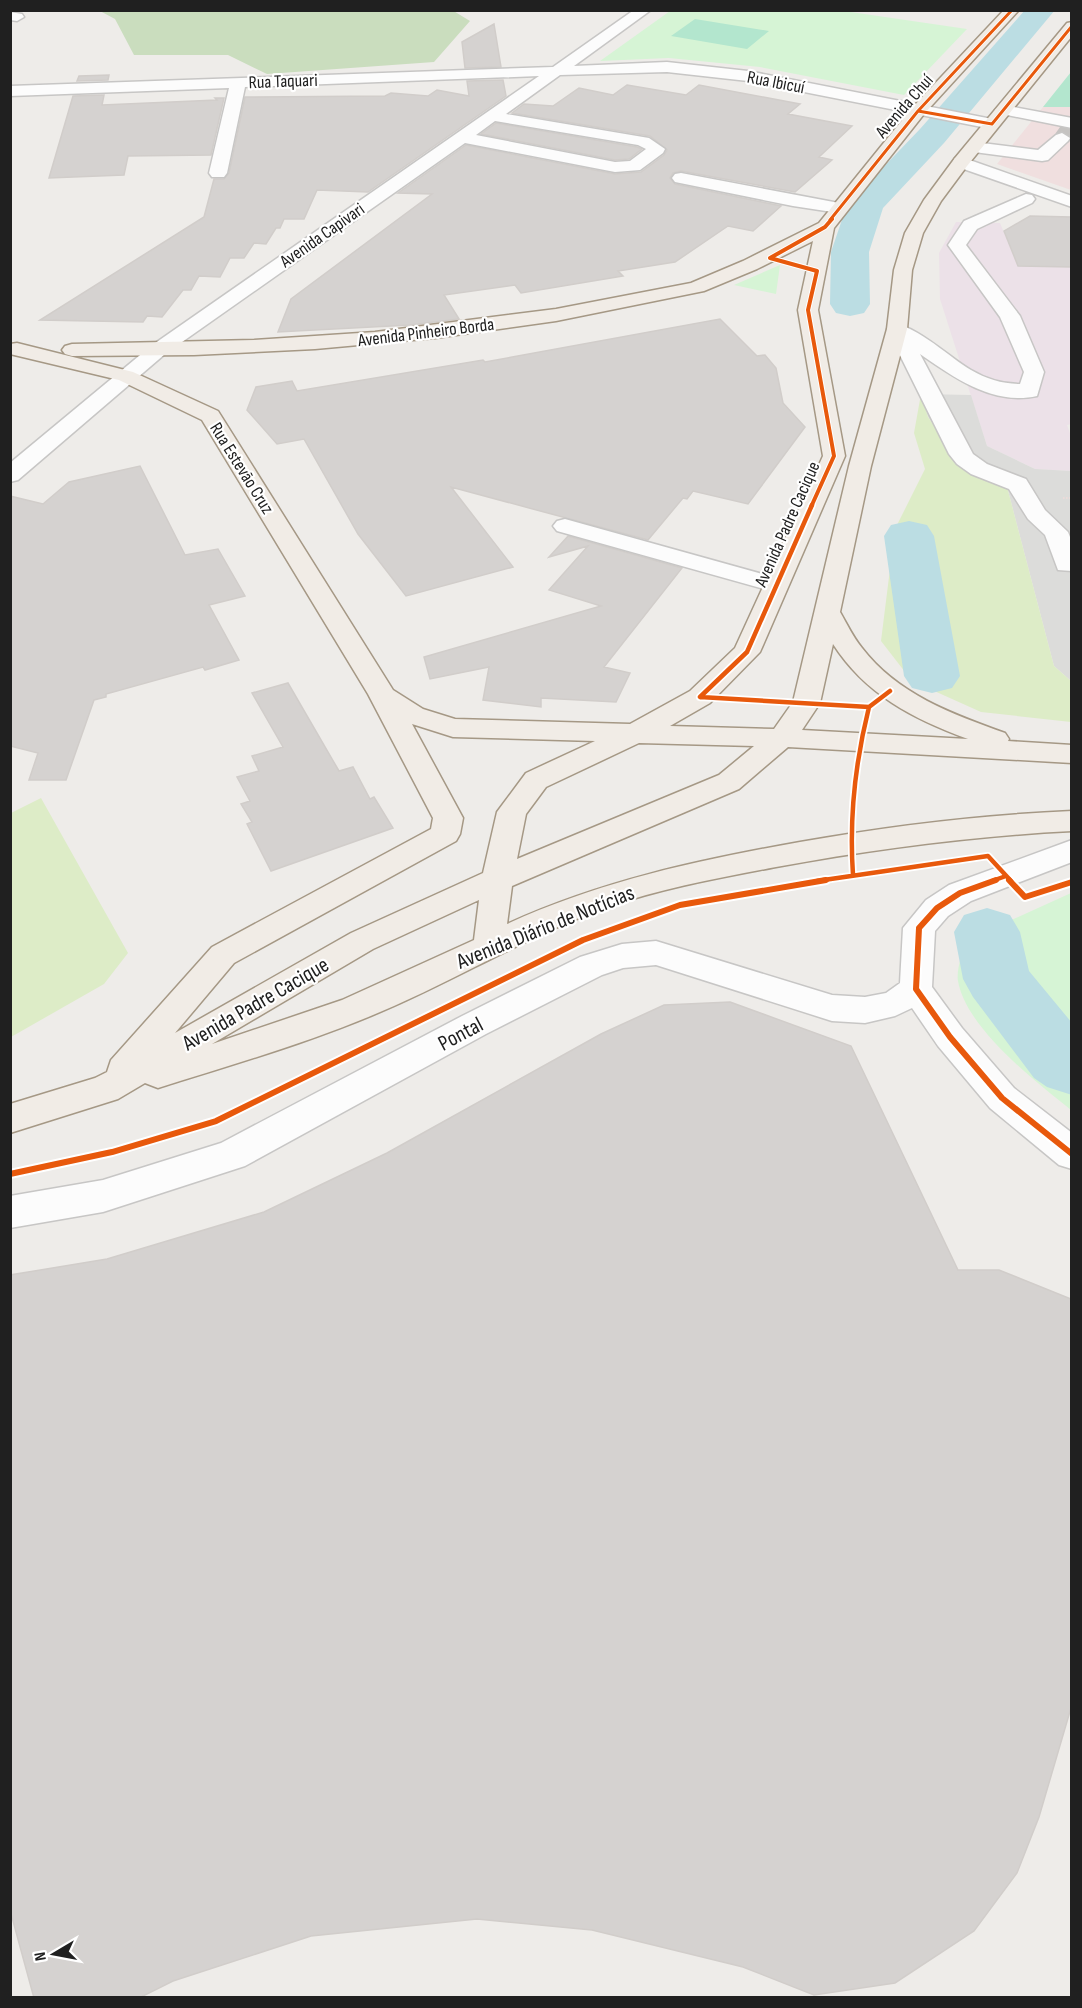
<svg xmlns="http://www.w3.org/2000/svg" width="1082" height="2008" font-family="'Sofia Sans Condensed',sans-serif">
  <rect width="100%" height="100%" fill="#eeece9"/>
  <!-- commercial -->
  <path fill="#f0dfdf" d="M 1043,107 L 1071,107 L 1071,190 L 997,164 Z"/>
  <!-- industrial -->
  <path fill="#ece1e8" d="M 956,222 L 1000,223 L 1018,266 L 1071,267 L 1072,424 L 1067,425 L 1071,436 L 1071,471 L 1035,469 L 987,446 L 940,299 L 939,253 Z"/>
  <!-- religious -->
  <path fill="#dcdcda" d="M 921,394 L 971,395 L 987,446 L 1035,469 L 1071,471 L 1071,681 L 1054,666 L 1006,483 L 960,464 L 928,417 Z"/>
  <!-- grass -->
  <path fill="#ddecc7" d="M 921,394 L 928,417 L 960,464 L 1006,483 L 1054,666 L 1071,681 L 1071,722 L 981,712 L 912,681 L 881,641 L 895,529 L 925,469 L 914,433 Z
    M 41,798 L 128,953 L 104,984 L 11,1037 L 11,813 Z"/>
  <!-- forest -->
  <path fill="#caddbe" d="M 452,10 L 470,21 L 434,62 L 267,74 L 228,55 L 134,55 L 115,19 L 100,11 Z"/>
  <!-- park -->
  <path fill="#d6f4d5" d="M 670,11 L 844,11 L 967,29 L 904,95 L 760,67 L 669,58 L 600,61 Z
    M 780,265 L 776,294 L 734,285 Z
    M 1071,893 L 1071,1110 C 1036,1082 966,1028 958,981 C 956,970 963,952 965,941 Z"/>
  <!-- pitch -->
  <path fill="#b3e6ce" d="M 695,19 L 769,31 L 747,49 L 671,36 Z
    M 1071,72 L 1071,107 L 1043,107 Z"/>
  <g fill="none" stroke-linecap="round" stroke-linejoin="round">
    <!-- river -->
    <path fill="#bbdde3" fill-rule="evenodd" d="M 1025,10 L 1055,10 L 944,143 L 883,208 L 869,252 L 870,304 L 864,313 L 850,316 L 836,313 L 830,304 L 831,252 L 847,205 L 920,129 Z
      M 909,521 L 927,525 L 934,536 L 960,676 L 952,688 L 932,693 L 912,688 L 904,676 L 884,536 L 891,525 Z
      M 987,908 L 1010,915 L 1020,932 L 1029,971 L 1072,1023 L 1072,1095 L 1047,1087 L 1034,1078 L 973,997 L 963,979 L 954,932 L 964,915 Z"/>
  </g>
  <!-- building -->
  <path fill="#d5d2d0" stroke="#d1cdca" stroke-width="1.5" d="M 494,24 L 501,67 L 465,68 L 462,42 Z
    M 109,75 L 108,80 L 77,81 L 79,76 Z
    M 503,80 L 506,96 L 368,192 L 317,190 L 304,219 L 284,219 L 280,228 L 276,228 L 266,244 L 254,243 L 244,258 L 230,258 L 220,277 L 199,276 L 191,290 L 183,290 L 162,317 L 147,316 L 143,322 L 40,320 L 204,217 L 214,179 L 224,179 L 229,173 L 245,97 L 385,96 L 391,93 L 428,96 L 437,90 L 469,96 L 467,81 Z
    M 627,85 L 686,95 L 699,85 L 800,104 L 788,114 L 852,126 L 819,157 L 832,160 L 795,192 L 681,171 L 673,173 L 670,178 L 675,184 L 781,206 L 753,231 L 728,226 L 675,262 L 618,271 L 623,276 L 521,293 L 515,285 L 444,295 L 459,319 L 410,325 L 278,332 L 291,299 L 432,194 L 398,193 L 466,145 L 615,174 L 641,172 L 664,155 L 667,150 L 650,136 L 512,113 L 524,104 L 553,106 L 579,88 L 613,95 Z
    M 104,95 L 102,105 L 217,100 L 215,98 L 224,98 L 211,155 L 128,156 L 124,175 L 49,178 L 73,96 Z
    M 496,123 L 637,147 L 642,149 L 629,159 L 615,160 L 481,134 Z
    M 1030,216 L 1071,217 L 1071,267 L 1018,266 L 1004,231 Z
    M 720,319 L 757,356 L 765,355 L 776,368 L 783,403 L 805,427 L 748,504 L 693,491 L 687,499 L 683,498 L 648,540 L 451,487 L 513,567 L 406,596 L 358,534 L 304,439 L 277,444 L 247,410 L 256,387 L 292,381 L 297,391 L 483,360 L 485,362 Z
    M 140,466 L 185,555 L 218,549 L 245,596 L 209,605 L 239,660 L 205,670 L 203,667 L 106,694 L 106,697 L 94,700 L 66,780 L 29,780 L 38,753 L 10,746 L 10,496 L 43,504 L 69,482 Z
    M 568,536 L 682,568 L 604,667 L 630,673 L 616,702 L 541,698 L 541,707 L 483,700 L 489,667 L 430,679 L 424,657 L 601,606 L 549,590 L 588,546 L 549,557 Z
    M 288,683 L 339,771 L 353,767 L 370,799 L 374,797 L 393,828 L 271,871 L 247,824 L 252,822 L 241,804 L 250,801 L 237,777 L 259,771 L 252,756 L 283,747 L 252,693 Z
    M 730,1002 L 851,1046 L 958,1270 L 999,1270 L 1071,1299 L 1071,1708 L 1039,1817 L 1017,1873 L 974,1931 L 895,1983 L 814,1995 L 743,1967 L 592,1930 L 477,1919 L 311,1936 L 173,1981 L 139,1998 L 34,1998 L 10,1910 L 10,1275 L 107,1259 L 264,1212 L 387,1153 L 601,1034 L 664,1005 Z"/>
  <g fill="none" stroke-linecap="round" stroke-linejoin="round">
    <!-- minor-tunnel -->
    <path stroke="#c5c3c1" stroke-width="16" stroke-dasharray="16 8" stroke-linecap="butt" d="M 1062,138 L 1069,128"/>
    <!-- minor casing -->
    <g stroke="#c7c6c5" stroke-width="3">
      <path id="minor" d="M 634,10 L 651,10 L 574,66 L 667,62 L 748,71 L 992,119 L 1000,124 L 992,129 L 748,81 L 667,72 L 560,75 L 506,114 L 649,138 L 665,149 L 663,153 L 640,170 L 615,172 L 465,143 L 165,354 L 18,480 L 10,482 L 10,463 L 151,346 L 539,76 L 245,87 L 227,173 L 224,177 L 212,177 L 209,173 L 229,88 L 10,96 L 10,86 L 553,67 ZM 495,121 L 638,145 L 646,149 L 630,161 L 615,162 L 476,135 Z
        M 10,12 L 22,14 L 24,17 L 17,21 L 10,20 Z
        M 1003,105 L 1072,118 L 1072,128 L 997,113 L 995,110 Z
        M 1062,133 L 1070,138 L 1068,141 L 1048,160 L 1042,161 L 974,152 L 966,147 L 974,142 L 1038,150 L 1056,135 Z
        M 961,157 L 1072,196 L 1072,207 L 955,166 L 953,162 L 955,158 Z
        M 681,173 L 839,203 L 845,204 L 848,208 L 845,212 L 839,213 L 793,206 L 675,182 L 672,178 L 675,174 Z
        M 1026,194 L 1032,195 L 1035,199 L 1032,203 L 977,229 L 966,245 L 1020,316 L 1044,372 L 1037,396 C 993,406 953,377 920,354 L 973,454 L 987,464 L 1026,479 L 1045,510 L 1068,532 L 1072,542 L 1072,571 L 1058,570 L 1045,535 L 1028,519 L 1009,489 L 971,474 L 957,464 L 949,454 L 887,329 L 890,325 C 911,320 951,359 971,370 C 986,379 1003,384 1020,384 L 1024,372 L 1000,317 L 948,245 L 964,221 Z
        M 565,519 L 784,580 L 787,585 L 784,590 L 775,592 L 557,531 L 553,526 L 557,521 Z
        M 1072,840 L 1072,862 L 971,901 L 948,916 L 935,931 L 932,987 L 962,1028 L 1014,1088 L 1072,1133 L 1072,1169 L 1059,1165 L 990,1108 L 938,1046 L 912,1008 L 895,1016 L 865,1023 L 832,1021 L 656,965 L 623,968 L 602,975 L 486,1034 L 245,1166 L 103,1212 L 10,1228 L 10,1196 L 103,1180 L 221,1143 L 462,1016 L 580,957 L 622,944 L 656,941 L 832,995 L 865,997 L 886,993 L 900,983 L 903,928 L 926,900 L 949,885 Z"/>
    </g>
    <!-- major casing -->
    <g stroke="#a59885" stroke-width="3">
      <path id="major" d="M 1004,10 L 1019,10 L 924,114 L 834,228 L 818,310 L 845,456 L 760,652 L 710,703 L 670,726 L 774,729 L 793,702 L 849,466 L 887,329 L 894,270 L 905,233 L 924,200 L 955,158 L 1067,23 L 1072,22 L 1072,36 L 967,166 L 941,201 L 923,233 L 912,270 L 907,329 L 871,466 L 840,612 C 847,624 853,637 862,648 C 897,694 952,714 1005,733 L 1009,739 L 1008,741 L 1072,745 L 1072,763 L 788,747 L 739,789 L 512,886 L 507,924 C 601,881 699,860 800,842 C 890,826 980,815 1072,811 L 1072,831 C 972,836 874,849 776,867 C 719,878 662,888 608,907 C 534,933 466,974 394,1006 C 318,1040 237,1063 158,1088 L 145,1083 L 118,1099 L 10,1133 L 10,1104 L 95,1078 L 107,1072 L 111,1060 L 212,947 L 431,829 L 433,818 L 368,694 L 202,420 L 119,380 L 10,354 L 10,344 L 17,343 L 133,372 L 218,411 L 393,690 L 423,709 L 455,719 L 630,724 L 690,691 L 735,648 L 823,456 L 798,310 L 813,241 L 757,269 L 704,291 L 556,321 L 435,338 L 315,349 L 194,355 L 72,356 L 65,354 L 62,350 L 65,346 L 72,344 L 254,340 L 375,332 L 556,309 L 691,283 L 743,261 L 819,223 L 912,108 ZM 833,644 C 865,694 913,719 968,739 L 802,730 L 820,703 ZM 412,724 L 453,737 L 595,741 L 526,773 L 497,812 L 483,873 L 351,933 L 175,1033 L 234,963 L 456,841 L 460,834 L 463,818 ZM 639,743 L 754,746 L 719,775 L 517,859 L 526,814 L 546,787 ZM 479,900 L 474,940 L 342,1000 L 212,1044 L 373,949 Z"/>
    </g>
    <!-- path -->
    <path stroke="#ecdbd9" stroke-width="2" stroke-dasharray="1.5 1.5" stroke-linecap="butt" d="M 1063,498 L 1072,498"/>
    <!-- minor -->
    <use href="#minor" fill="#fcfcfc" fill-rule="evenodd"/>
    <!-- major -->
    <use href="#major" fill="#f1ece6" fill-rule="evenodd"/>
    <!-- cycleway-far3 casing -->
    <g stroke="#fff" stroke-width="4.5">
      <path id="cycleway-far3" d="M 918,111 L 992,124 L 1072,26
        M 830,220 L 918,111 L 1012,10"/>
    </g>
    <!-- cycleway-far2 casing -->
    <g stroke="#fff" stroke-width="6">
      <path id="cycleway-far2" d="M 770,258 L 825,227 L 832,219
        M 770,258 L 817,271 L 808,310 L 834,456 L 811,507"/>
    </g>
    <!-- cycleway-far1 casing -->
    <g stroke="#fff" stroke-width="8">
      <path id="cycleway-far1" d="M 700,697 L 747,652 L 812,505
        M 700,697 L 869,707 L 890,691
        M 853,875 C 849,818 855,763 869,707
        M 817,881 L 988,856 L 1011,881
        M 992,881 L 1006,876"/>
    </g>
    <!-- cycleway casing -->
    <g stroke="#fff" stroke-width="10">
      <path id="cycleway" d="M 996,880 L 960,893 L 937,908 L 919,928 L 916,989 L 950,1037 L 1002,1098 L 1072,1154
        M 1009,880 L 1025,897 L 1072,882
        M 10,1174 L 112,1152 L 216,1121 L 583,940 L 680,905 L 826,880"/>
    </g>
    <!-- cycleway-far3 -->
    <use href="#cycleway-far3" stroke="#e8590c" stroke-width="3"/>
    <!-- cycleway-far2 -->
    <use href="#cycleway-far2" stroke="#e8590c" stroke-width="4"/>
    <!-- cycleway-far1 -->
    <use href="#cycleway-far1" stroke="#e8590c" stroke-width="4.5"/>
    <!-- cycleway -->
    <use href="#cycleway" stroke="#e8590c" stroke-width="6"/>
  </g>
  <g text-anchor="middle" stroke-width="4.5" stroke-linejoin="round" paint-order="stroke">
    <!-- far-street labels -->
    <g font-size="18" fill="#202020" stroke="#fff">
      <text transform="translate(283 81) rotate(-2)" y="6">Rua Taquari</text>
      <text transform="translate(776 82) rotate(11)" y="6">Rua Ibicuí</text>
      <text transform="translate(904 106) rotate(-49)" y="6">Avenida Chuí</text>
      <text transform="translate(322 235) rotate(-35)" y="6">Avenida Capivari</text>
      <text transform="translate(426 332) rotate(-7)" y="6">Avenida Pinheiro Borda</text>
      <text transform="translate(242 468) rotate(58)" y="6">Rua Estevão Cruz</text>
      <text transform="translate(787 524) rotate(-66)" y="6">Avenida Padre Cacique</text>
    </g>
    <!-- street labels -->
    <g font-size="22" fill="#202020" stroke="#fff">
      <text transform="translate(545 926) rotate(-22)" y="8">Avenida Diário de Notícias</text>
      <text transform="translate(255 1003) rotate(-30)" y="8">Avenida Padre Cacique</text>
      <text transform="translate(460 1033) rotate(-28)" y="8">Pontal</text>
    </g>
  </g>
  <!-- border -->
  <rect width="1082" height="2008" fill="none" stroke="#202020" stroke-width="24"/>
  <!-- north arrow -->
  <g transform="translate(54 1954) rotate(260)" stroke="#ffffff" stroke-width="4.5" paint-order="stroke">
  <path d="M0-4.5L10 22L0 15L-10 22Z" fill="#202020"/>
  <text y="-9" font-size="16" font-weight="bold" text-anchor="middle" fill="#202020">N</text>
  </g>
</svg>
